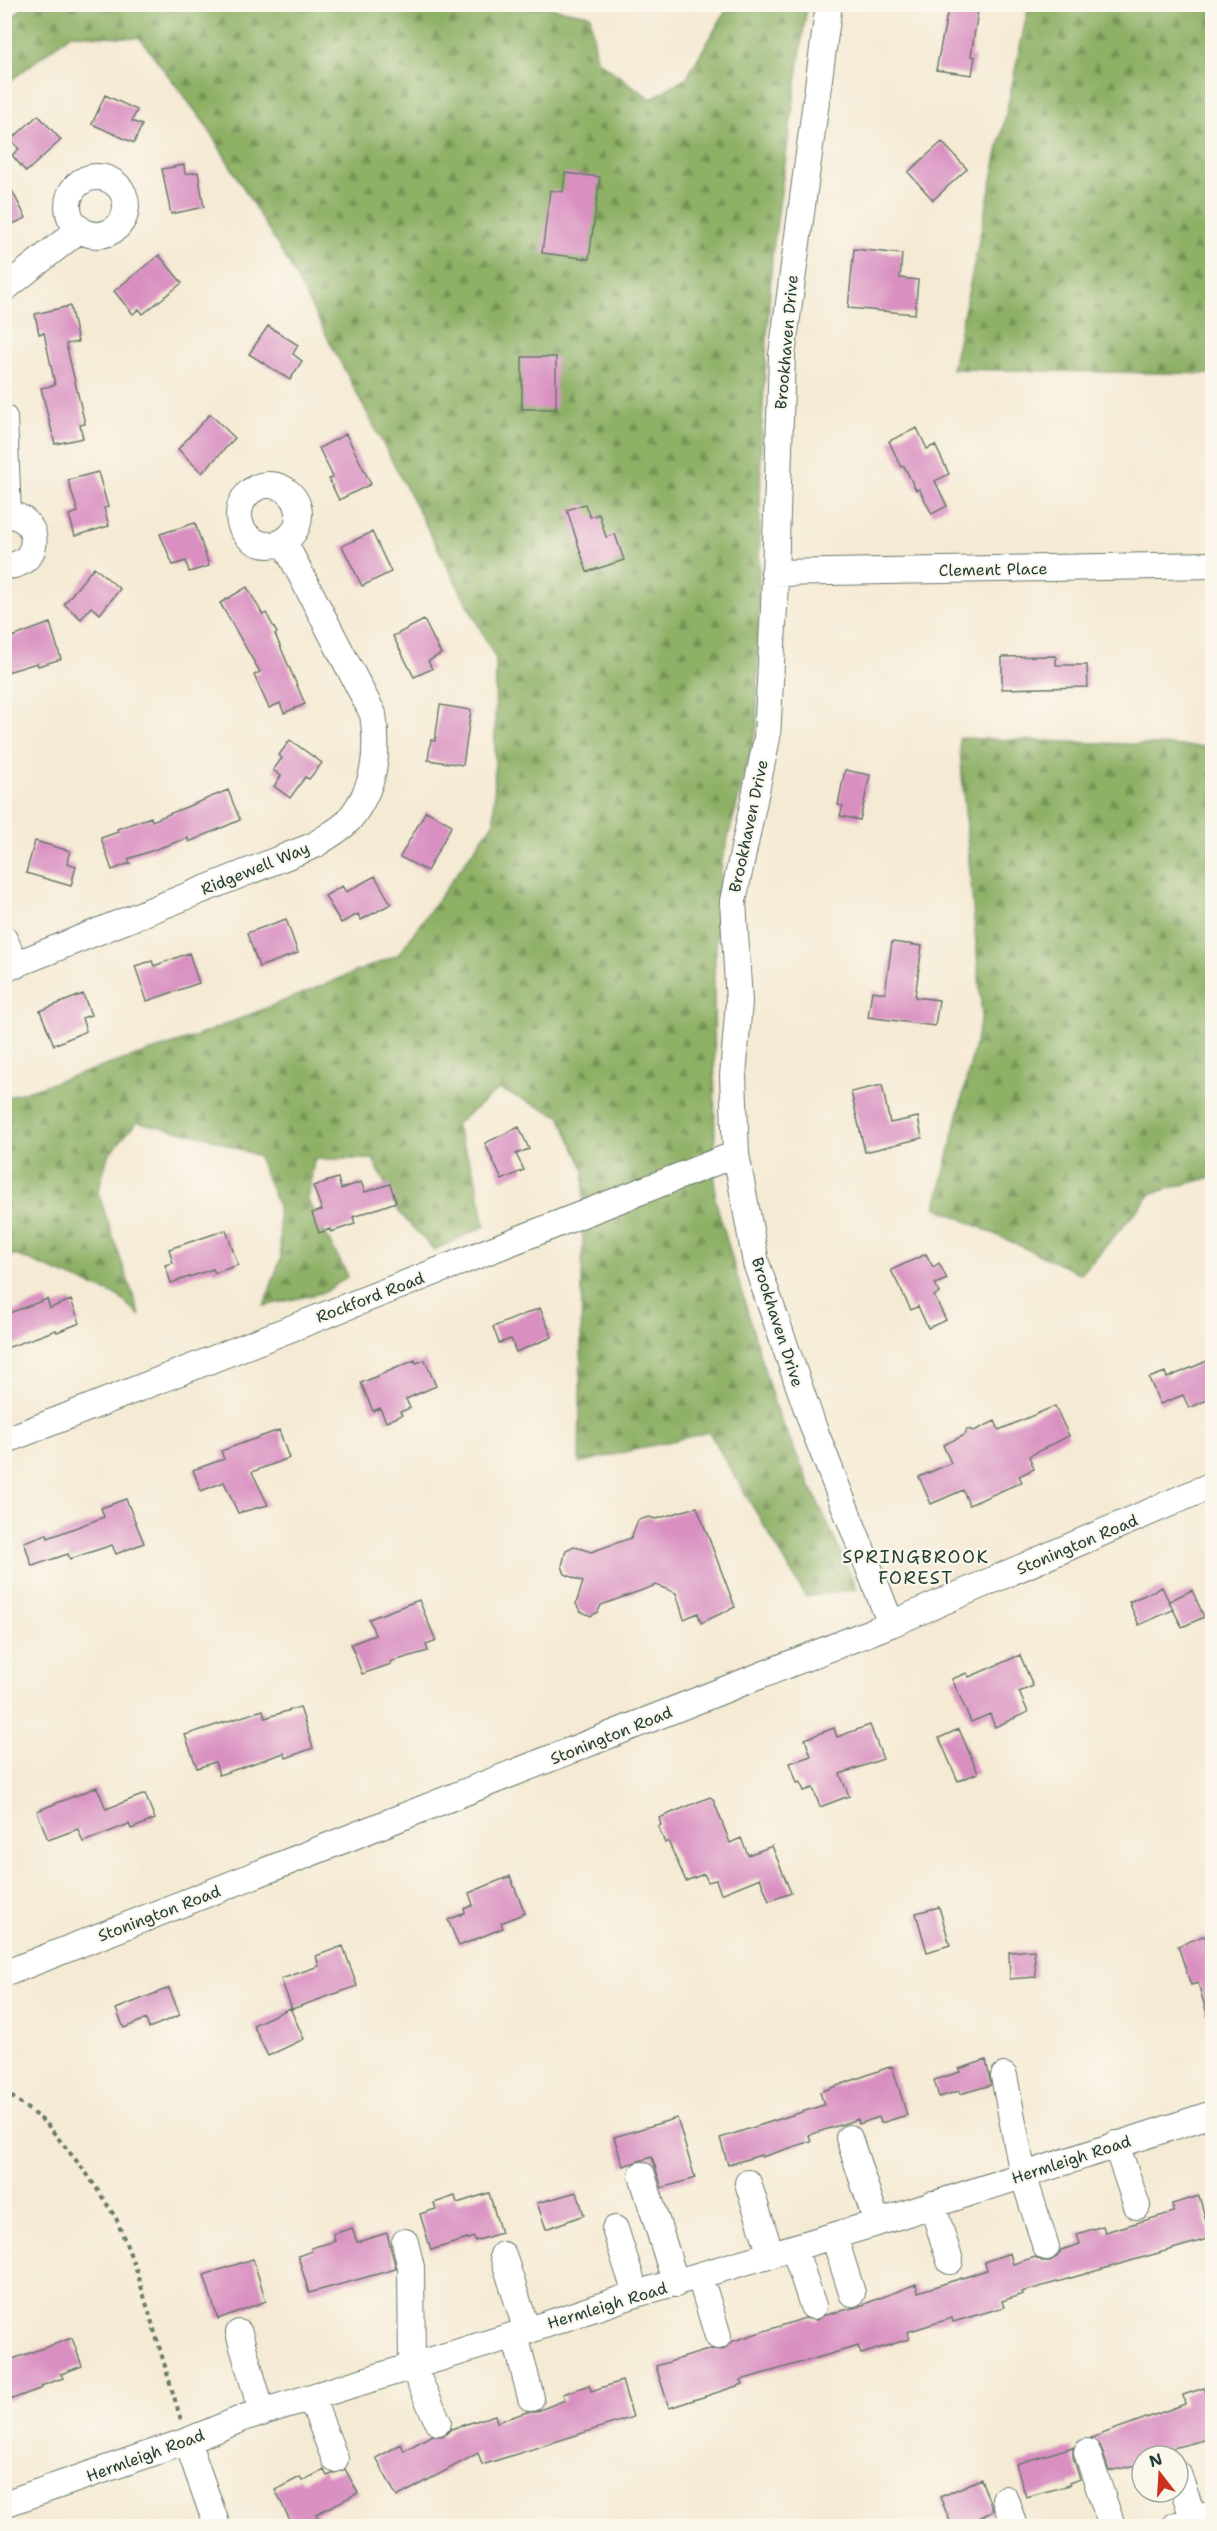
<svg xmlns="http://www.w3.org/2000/svg" width="1217" height="2531" font-family="'Shantell Sans',sans-serif">
  <defs>
    <pattern id="forest-firs" width="22" height="20" patternUnits="userSpaceOnUse" patternTransform="scale(1.5)"><rect width="22" height="20" fill="#8eb166"/><path d="M5 1l3.5 6h-7zM16 11l3.5 6h-7z" fill="#739155"/></pattern>
  </defs>
  <rect width="100%" height="100%" fill="#fbf7ec"/>
  <filter id="ink" filterUnits="userSpaceOnUse"><feTurbulence type="fractalNoise" baseFrequency=".0167" numOctaves="2"/><feDisplacementMap in="SourceGraphic" scale="12" xChannelSelector="R" yChannelSelector="G"/><feConvolveMatrix kernelMatrix="1 2 1 2 8 2 1 2 1" color-interpolation-filters="sRGB"/></filter>
  <filter id="wash" filterUnits="userSpaceOnUse"><feTurbulence type="fractalNoise" baseFrequency=".008" numOctaves="4" result="noise"/><feDisplacementMap in="SourceGraphic" scale="24" xChannelSelector="R" yChannelSelector="G"/><feGaussianBlur stdDeviation="1.35" result="paint"/><feColorMatrix in="noise" values="0 0 0 0 0 0 0 0 0 0 0 0 0 0 0 0 0 1.4 0 .05"/><feComposite in="paint" operator="in"/></filter>
  <g filter="url(#wash)">
    <rect width="100%" height="100%" fill="#f5ead4"/>
    <!-- forest -->
    <path fill="url(#forest-firs)" stroke="#56774d" stroke-width="1.5" d="M 528,4 L 590,15 L 597,60 L 651,99 L 687,77 L 727,9 L 727,5 L 807,5 L 772,256 L 761,438 L 757,727 L 722,861 L 714,974 L 715,1199 L 775,1407 L 857,1589 L 806,1597 L 709,1432 L 579,1463 L 584,1169 L 560,1116 L 499,1089 L 455,1125 L 475,1175 L 485,1226 L 434,1250 L 399,1212 L 373,1159 L 314,1159 L 308,1201 L 348,1276 L 325,1292 L 264,1306 L 281,1257 L 278,1206 L 258,1156 L 207,1137 L 137,1122 L 108,1155 L 98,1193 L 140,1316 L 118,1296 L 13,1254 L 5,1260 L 5,1098 L 192,1038 L 398,955 L 494,822 L 496,659 L 289,264 L 206,125 L 140,38 L 71,34 L 5,85 L 5,25 L 25,5 Z
      M 1029,5 L 1212,5 L 1212,374 L 952,369 Z
      M 959,738 L 1212,747 L 1212,1177 L 1152,1193 L 1081,1274 L 936,1207 L 982,1015 Z"/>
    <g id="blocks">
      <!-- building -->
      <path fill="#d990c1" d="M 949,4 L 979,4 L 971,56 L 975,57 L 972,75 L 936,70 Z
        M 105,95 L 137,110 L 132,121 L 142,125 L 134,143 L 92,124 Z
        M 38,115 L 61,140 L 26,172 L 12,155 L 19,149 L 11,140 Z
        M 942,142 L 967,169 L 933,200 L 908,172 Z
        M 184,165 L 185,174 L 198,172 L 204,207 L 171,214 L 162,169 Z
        M 565,173 L 600,177 L 589,259 L 542,253 L 550,190 L 563,192 Z
        M 4,175 L 26,218 L 4,228 Z
        M 854,249 L 902,254 L 900,278 L 918,280 L 915,314 L 848,308 Z
        M 159,255 L 182,283 L 143,314 L 139,309 L 133,314 L 114,291 Z
        M 70,306 L 78,342 L 66,344 L 85,424 L 80,425 L 83,438 L 55,444 L 41,388 L 55,385 L 44,333 L 39,334 L 35,314 Z
        M 268,326 L 298,345 L 293,354 L 302,361 L 290,380 L 249,354 Z
        M 522,357 L 556,357 L 556,409 L 522,409 Z
        M 210,414 L 235,438 L 202,473 L 178,449 Z
        M 917,428 L 927,449 L 935,445 L 949,474 L 935,481 L 947,506 L 932,514 L 919,489 L 916,490 L 904,466 L 901,467 L 889,441 Z
        M 346,434 L 371,484 L 339,500 L 329,479 L 333,477 L 319,448 Z
        M 98,472 L 108,507 L 104,508 L 109,526 L 75,536 L 69,515 L 78,512 L 68,480 Z
        M 585,504 L 590,517 L 599,514 L 606,537 L 615,534 L 624,560 L 587,572 L 567,510 Z
        M 195,523 L 209,566 L 189,572 L 186,561 L 173,565 L 160,534 Z
        M 372,532 L 391,572 L 362,586 L 342,546 Z
        M 94,567 L 120,589 L 100,614 L 91,607 L 81,619 L 64,604 Z
        M 247,587 L 263,615 L 266,613 L 277,633 L 275,634 L 305,704 L 284,713 L 280,703 L 269,708 L 254,675 L 260,672 L 220,603 Z
        M 424,620 L 441,654 L 428,661 L 432,669 L 414,677 L 393,636 Z
        M 50,623 L 61,659 L 38,666 L 37,663 L 4,673 L 4,640 Z
        M 1056,656 L 1056,665 L 1087,665 L 1088,687 L 1002,689 L 1002,657 Z
        M 440,705 L 471,710 L 463,765 L 428,760 L 431,740 L 435,741 Z
        M 290,740 L 322,763 L 309,779 L 305,777 L 290,798 L 274,786 L 281,776 L 273,770 L 282,758 L 279,755 Z
        M 845,770 L 870,775 L 860,820 L 840,816 L 843,806 L 838,805 Z
        M 228,790 L 240,820 L 189,842 L 188,838 L 128,859 L 130,863 L 112,870 L 101,838 L 118,832 L 117,829 L 151,817 L 152,821 Z
        M 426,811 L 452,825 L 427,871 L 400,857 Z
        M 35,841 L 70,851 L 67,863 L 76,866 L 71,886 L 26,873 Z
        M 375,876 L 391,904 L 361,920 L 358,914 L 341,923 L 325,896 L 342,886 L 346,892 Z
        M 286,919 L 298,953 L 259,967 L 247,933 Z
        M 892,942 L 922,946 L 915,997 L 939,1000 L 935,1026 L 868,1017 L 872,991 L 885,993 Z
        M 189,953 L 199,983 L 147,1001 L 135,966 L 152,961 L 154,966 Z
        M 83,994 L 91,1015 L 82,1018 L 86,1031 L 54,1045 L 40,1011 Z
        M 882,1085 L 890,1123 L 918,1117 L 922,1138 L 865,1152 L 851,1092 Z
        M 519,1127 L 529,1149 L 516,1154 L 524,1170 L 502,1180 L 485,1143 Z
        M 338,1178 L 341,1189 L 361,1182 L 365,1192 L 390,1184 L 396,1202 L 353,1217 L 355,1224 L 331,1232 L 330,1229 L 319,1233 L 312,1213 L 322,1210 L 313,1186 Z
        M 226,1230 L 238,1265 L 215,1273 L 213,1269 L 171,1283 L 165,1265 L 173,1263 L 169,1249 Z
        M 926,1254 L 933,1267 L 939,1263 L 947,1279 L 935,1284 L 939,1293 L 934,1296 L 946,1320 L 928,1328 L 918,1306 L 911,1310 L 891,1270 Z
        M 47,1299 L 50,1308 L 71,1300 L 80,1323 L 57,1332 L 56,1330 L 4,1349 L 4,1315 Z
        M 540,1308 L 552,1337 L 516,1352 L 511,1339 L 499,1343 L 493,1327 Z
        M 1212,1359 L 1212,1398 L 1189,1408 L 1183,1395 L 1160,1404 L 1149,1378 L 1165,1372 L 1167,1378 Z
        M 415,1360 L 416,1363 L 425,1360 L 436,1386 L 406,1399 L 410,1408 L 400,1412 L 402,1415 L 386,1422 L 380,1408 L 373,1411 L 361,1383 Z
        M 1055,1406 L 1069,1436 L 1029,1456 L 1034,1469 L 1019,1476 L 1022,1482 L 969,1505 L 963,1490 L 931,1504 L 919,1477 L 951,1463 L 943,1445 L 965,1435 L 967,1429 L 974,1431 L 995,1421 L 999,1430 Z
        M 279,1430 L 289,1458 L 252,1472 L 268,1505 L 238,1513 L 224,1482 L 201,1491 L 193,1470 L 224,1459 L 221,1451 Z
        M 126,1499 L 144,1543 L 116,1554 L 112,1545 L 70,1559 L 68,1554 L 32,1566 L 24,1542 L 47,1534 L 48,1538 L 104,1517 L 101,1508 Z
        M 697,1507 L 735,1607 L 701,1623 L 698,1613 L 684,1619 L 676,1593 L 656,1585 L 601,1605 L 598,1612 L 591,1616 L 580,1611 L 576,1604 L 583,1582 L 565,1574 L 562,1566 L 566,1550 L 574,1546 L 591,1552 L 631,1538 L 638,1520 L 649,1517 L 656,1519 Z
        M 1162,1587 L 1173,1610 L 1139,1625 L 1129,1602 Z
        M 1192,1590 L 1204,1617 L 1182,1627 L 1169,1601 Z
        M 419,1600 L 436,1641 L 426,1645 L 428,1651 L 390,1662 L 391,1664 L 362,1674 L 351,1644 L 375,1635 L 369,1619 Z
        M 1020,1655 L 1033,1686 L 1019,1692 L 1028,1712 L 995,1727 L 990,1714 L 971,1722 L 952,1679 L 967,1673 L 969,1677 Z
        M 300,1707 L 313,1748 L 286,1758 L 284,1753 L 219,1775 L 215,1762 L 197,1768 L 185,1735 L 263,1710 L 265,1718 Z
        M 870,1725 L 883,1759 L 840,1774 L 849,1796 L 820,1807 L 813,1788 L 804,1791 L 800,1782 L 797,1783 L 790,1763 L 811,1756 L 805,1739 L 834,1728 L 837,1737 Z
        M 959,1729 L 978,1773 L 958,1781 L 939,1738 Z
        M 97,1787 L 106,1809 L 145,1794 L 155,1819 L 131,1829 L 129,1824 L 83,1842 L 78,1829 L 48,1840 L 37,1811 Z
        M 710,1797 L 713,1799 L 730,1843 L 741,1838 L 748,1855 L 772,1846 L 791,1893 L 769,1901 L 760,1878 L 721,1894 L 716,1880 L 708,1882 L 704,1874 L 686,1881 L 668,1841 L 665,1843 L 658,1826 L 661,1825 L 659,1818 Z
        M 510,1876 L 525,1913 L 501,1923 L 503,1928 L 459,1946 L 448,1920 L 465,1913 L 464,1909 L 473,1905 L 469,1893 Z
        M 939,1907 L 950,1945 L 927,1952 L 916,1913 Z
        M 1203,1936 L 1212,1941 L 1212,2017 L 1208,2017 L 1198,1983 L 1191,1985 L 1178,1946 Z
        M 343,1946 L 357,1986 L 292,2009 L 281,1979 L 319,1966 L 316,1956 Z
        M 1034,1950 L 1036,1977 L 1010,1979 L 1009,1952 Z
        M 169,1988 L 180,2015 L 149,2028 L 146,2019 L 124,2028 L 116,2009 Z
        M 290,2008 L 304,2039 L 268,2056 L 253,2025 Z
        M 986,2060 L 991,2085 L 960,2094 L 959,2091 L 939,2097 L 934,2080 L 960,2072 L 959,2069 Z
        M 892,2066 L 907,2115 L 881,2123 L 879,2117 L 859,2124 L 858,2119 L 809,2135 L 811,2141 L 762,2157 L 761,2155 L 728,2165 L 720,2138 L 824,2105 L 820,2092 Z
        M 677,2118 L 695,2178 L 662,2188 L 652,2157 L 623,2166 L 614,2137 Z
        M 577,2192 L 584,2215 L 546,2229 L 537,2203 Z
        M 489,2193 L 501,2233 L 475,2241 L 474,2237 L 431,2250 L 420,2214 L 436,2209 L 434,2203 L 455,2196 L 457,2203 Z
        M 1199,2196 L 1211,2238 L 1022,2292 L 1023,2294 L 1002,2301 L 1004,2307 L 953,2322 L 952,2318 L 907,2332 L 909,2339 L 861,2354 L 858,2346 L 741,2380 L 743,2384 L 669,2408 L 656,2366 L 711,2349 L 723,2350 L 731,2342 L 752,2335 L 805,2318 L 817,2320 L 825,2315 L 857,2307 L 916,2284 L 918,2292 L 987,2270 L 984,2262 L 1010,2253 L 1013,2264 L 1035,2257 L 1042,2261 L 1050,2261 L 1057,2257 L 1061,2250 L 1080,2244 L 1077,2234 L 1103,2226 L 1105,2232 L 1174,2212 L 1172,2204 Z
        M 352,2228 L 357,2242 L 387,2233 L 396,2269 L 309,2293 L 298,2256 L 312,2251 L 311,2248 L 335,2241 L 333,2234 Z
        M 253,2259 L 266,2301 L 218,2319 L 204,2275 Z
        M 72,2338 L 82,2366 L 61,2374 L 63,2378 L 41,2386 L 42,2388 L 4,2402 L 4,2362 Z
        M 622,2381 L 633,2417 L 482,2465 L 478,2453 L 397,2497 L 376,2458 L 401,2444 L 404,2451 L 432,2435 L 444,2436 L 451,2429 L 495,2415 L 497,2422 L 527,2412 L 535,2412 L 565,2400 L 563,2394 L 589,2385 L 591,2391 Z
        M 1204,2388 L 1212,2408 L 1212,2438 L 1142,2456 L 1142,2464 L 1109,2471 L 1101,2447 L 1091,2438 L 1185,2404 L 1183,2395 Z
        M 1073,2447 L 1073,2457 L 1080,2479 L 1069,2483 L 1070,2485 L 1026,2497 L 1016,2464 Z
        M 345,2469 L 358,2493 L 316,2514 L 322,2526 L 293,2526 L 275,2490 L 300,2477 L 302,2481 L 324,2470 L 327,2476 Z
        M 981,2479 L 993,2511 L 963,2526 L 952,2526 L 940,2497 Z"/>
    </g>
  </g>
  <g filter="url(#ink)">
    <use href="#blocks" fill-opacity="0" stroke="#6a7a6c" stroke-width="1.5"/>
    <g fill="none" stroke-linecap="round" stroke-linejoin="round">
      <!-- minor casing -->
      <g stroke="#6a7a6c" stroke-width="28">
        <path id="minor" d="M 829,4 L 782,355 L 774,607 L 767,738 L 733,901 L 739,1002 L 733,1076 L 736,1154 L 756,1263 L 814,1429 L 891,1624
          M68 206a29 29 0 1 1 58 0a29 29 0 1 1-58 0Z
          M 4,289 L 80,229
          M 4,418 L 8,515
          M239 515a30 30 0 1 1 60 0a30 30 0 1 1-60 0Z
          M 4,515 C 42,512 45,567 4,566
          M 774,573 L 1212,565
          M 4,939 L 16,965
          M 4,969 L 315,845 C 325,837 341,830 349,820 C 375,788 379,754 373,714 L 284,542
          M 4,1441 L 736,1154
          M 4,1974 L 891,1624 L 1212,1485
          M 1004,2076 L 1023,2175 L 1046,2247
          M 849,2138 L 877,2223
          M 1116,2144 L 1137,2206
          M 642,2175 L 676,2284
          M 748,2183 L 771,2255
          M 932,2204 L 950,2261
          M 615,2229 L 636,2294
          M 834,2236 L 852,2293
          M 405,2242 L 411,2267 L 412,2365 L 438,2422
          M 794,2248 L 813,2306
          M 503,2255 L 527,2331
          M 700,2277 L 718,2336
          M 239,2333 L 262,2413
          M 515,2335 L 531,2398
          M 311,2397 L 335,2459
          M 187,2441 L 217,2526
          M 1087,2452 L 1112,2526
          M 1178,2474 L 1194,2520
          M 1005,2499 L 1014,2526
          M 4,2504 L 187,2441 L 246,2417 L 515,2335 L 636,2294 L 877,2223 L 1212,2114
          M 1174,2526 L 1212,2514"/>
      </g>
      <!-- path -->
      <path stroke="#6a7a6c" stroke-width="4" stroke-dasharray="4.5 4.5" stroke-linecap="butt" d="M 4,2091 L 46,2123 L 87,2174 L 116,2218 L 136,2269 L 181,2420"/>
      <!-- minor -->
      <use href="#minor" stroke="#fff" stroke-width="26"/>
    </g>
  </g>
  <g text-anchor="middle" stroke-width="4.5" stroke-linejoin="round" paint-order="stroke">
    <!-- street labels -->
    <g font-size="16" fill="#1f3d34" stroke="#fbf7ec">
      <text transform="translate(786 342) rotate(-85)" y="6">Brookhaven Drive</text>
      <text transform="translate(993 569) rotate(-1)" y="6">Clement Place</text>
      <text transform="translate(748 826) rotate(-78)" y="6">Brookhaven Drive</text>
      <text transform="translate(255 868) rotate(-22)" y="6">Ridgewell Way</text>
      <text transform="translate(370 1297) rotate(-21)" y="6">Rockford Road</text>
      <text transform="translate(778 1322) rotate(72)" y="6">Brookhaven Drive</text>
      <text transform="translate(1077 1544) rotate(-23)" y="6">Stonington Road</text>
      <text transform="translate(611 1735) rotate(-22)" y="6">Stonington Road</text>
      <text transform="translate(159 1913) rotate(-21)" y="6">Stonington Road</text>
      <text transform="translate(1071 2159) rotate(-18)" y="6">Hermleigh Road</text>
      <text transform="translate(607 2305) rotate(-17)" y="6">Hermleigh Road</text>
      <text transform="translate(145 2455) rotate(-20)" y="6">Hermleigh Road</text>
    </g>
    <!-- neighbourhood labels -->
    <g font-size="18" letter-spacing="1.5" fill="#1f3d34" stroke="#fbf7ec">
      <text x="916" y="1563">SPRINGBROOK<tspan x="916" dy="21">FOREST</tspan></text>
    </g>
  </g>
  <!-- margin -->
  <rect width="1217" height="2531" fill="none" stroke="#fbf7ec" stroke-width="24"/>
  <!-- north arrow -->
  <g transform="translate(1160 2474) rotate(343)"><circle r="28" fill="#fbf7ec" stroke="#a3ada2" stroke-width="1.5"/>
  <path d="M0-4.5L10 22L0 15L-10 22Z" fill="#c8321e"/>
  <text y="-9" font-size="16" font-weight="bold" text-anchor="middle" fill="#1f3d34">N</text>
  </g>
</svg>
